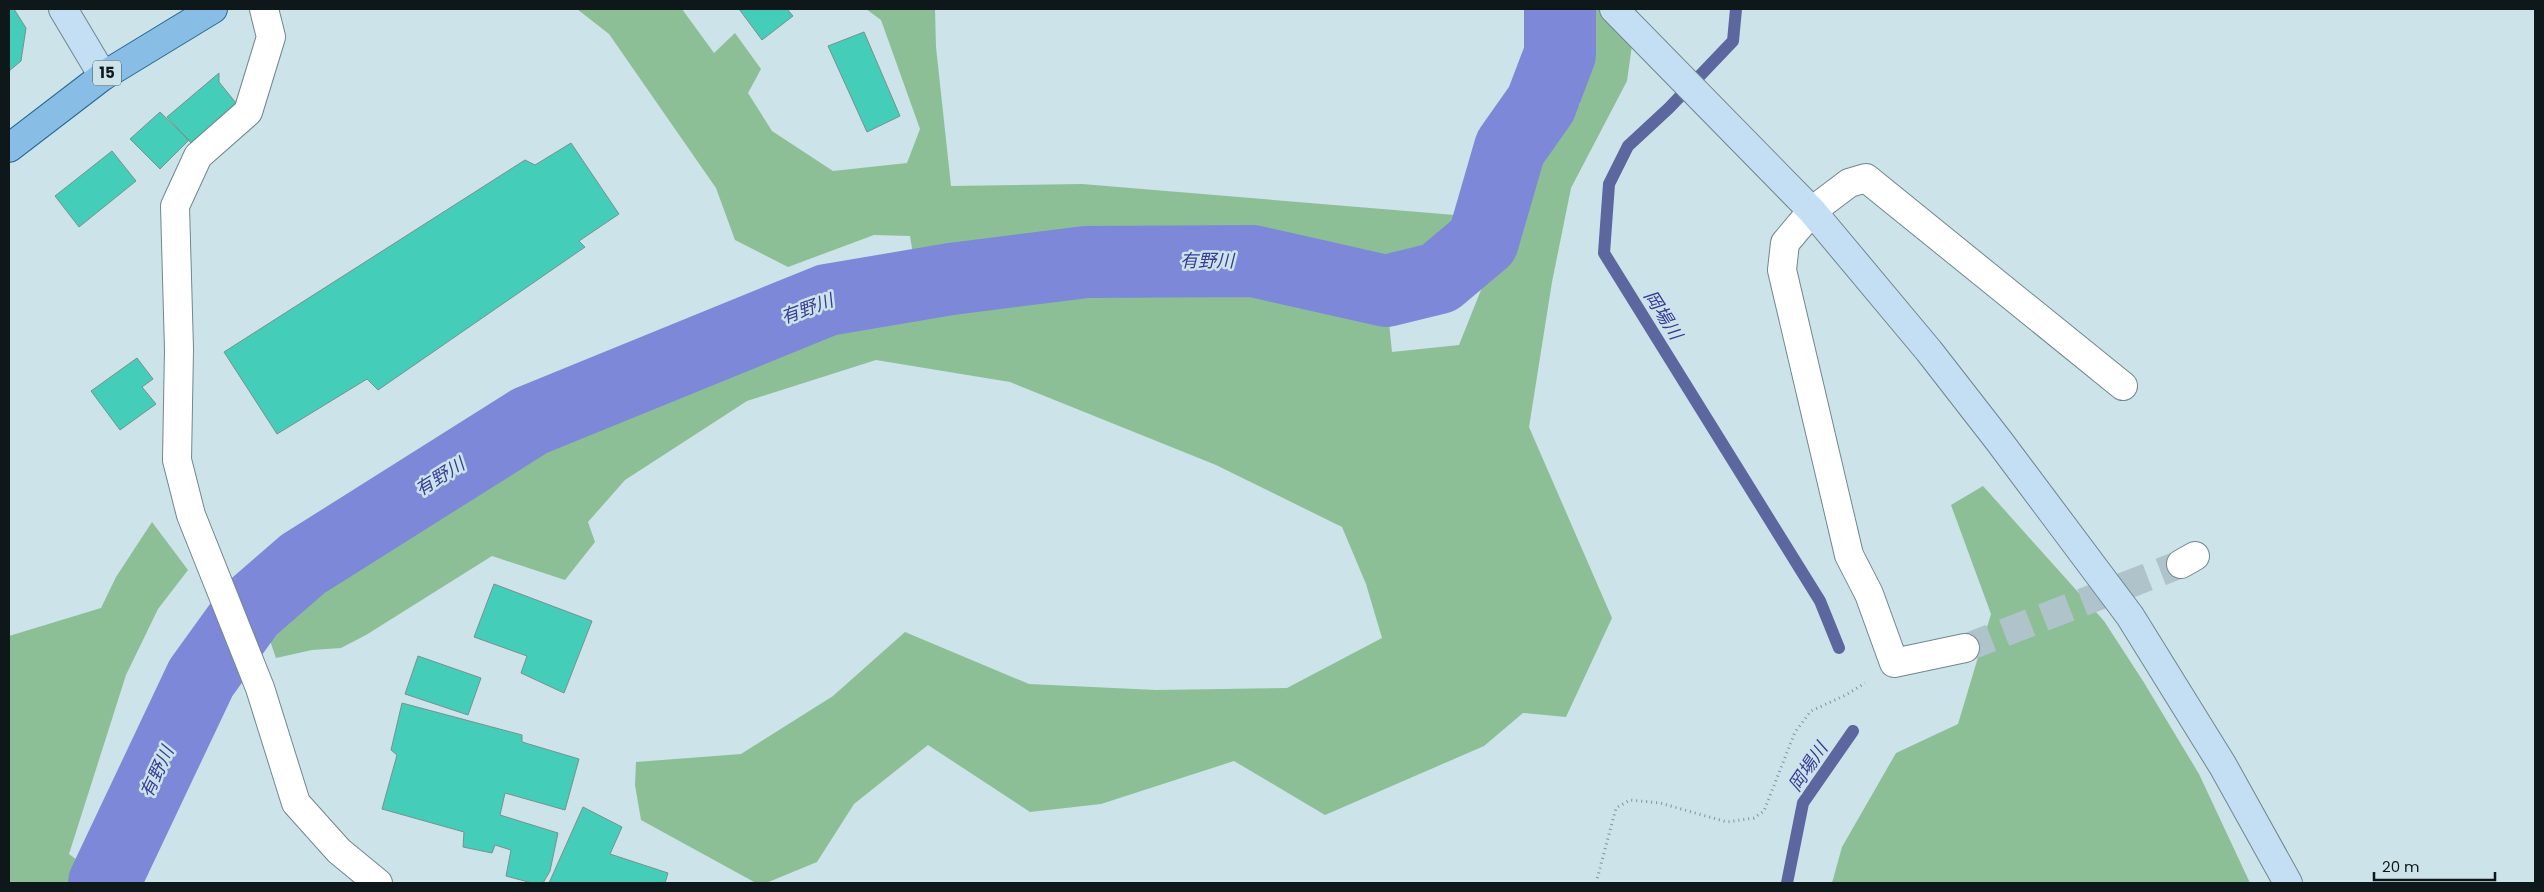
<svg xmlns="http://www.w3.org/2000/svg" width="2544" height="892" font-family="Poppins,'Noto Sans JP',sans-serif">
  <rect width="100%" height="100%" fill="#cbe3e9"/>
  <!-- green -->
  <path fill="#8cbf96" d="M 577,9 L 682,9 L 714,53 L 735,33 L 761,69 L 748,93 L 772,131 L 833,171 L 907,163 L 920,129 L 881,20 L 866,9 L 935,9 L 936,47 L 951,186 L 1082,184 L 1467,216 L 1453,287 L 1388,313 L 1392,352 L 1459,345 L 1489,270 L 1527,157 L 1580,104 L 1578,9 L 1637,9 L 1627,81 L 1571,188 L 1552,282 L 1529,427 L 1612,618 L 1566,717 L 1523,713 L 1484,746 L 1325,815 L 1234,761 L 1101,804 L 1030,812 L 928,745 L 854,804 L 817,862 L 766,883 L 756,883 L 641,820 L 635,785 L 636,762 L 741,754 L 833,696 L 905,632 L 1029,684 L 1156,690 L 1287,688 L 1382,638 L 1366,584 L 1342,527 L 1216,465 L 1010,382 L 876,360 L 747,401 L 625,480 L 588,522 L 595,542 L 565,580 L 492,556 L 366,635 L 341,648 L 312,650 L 276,658 L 248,577 L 308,529 L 513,410 L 640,351 L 792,299 L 917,278 L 910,236 L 874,235 L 788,267 L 735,240 L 716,188 L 609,34 Z
    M 1983,486 L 2104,621 L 2143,681 L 2199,774 L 2250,883 L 1832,883 L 1842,847 L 1896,753 L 1958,724 L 1991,614 L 1951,505 Z
    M 152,522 L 188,570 L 158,609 L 126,675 L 69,854 L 92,871 L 207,645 L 224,713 L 136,883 L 9,883 L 9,636 L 101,608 L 116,577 Z"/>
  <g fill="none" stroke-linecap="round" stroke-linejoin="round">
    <!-- stream -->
    <path stroke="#5c669f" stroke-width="12" d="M 1736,9 L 1733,41 L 1669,108 L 1628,146 L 1609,184 L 1604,253 L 1820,601 L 1839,648
      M 1787,883 L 1803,803 L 1853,731"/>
    <!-- river -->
    <path stroke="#7d88d8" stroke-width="72" d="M 104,883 L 201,678 L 250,610 L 303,564 L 530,421 L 827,300 L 951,279 L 1086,262 L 1253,261 L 1386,291 L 1439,278 L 1483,241 L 1510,148 L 1541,104 L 1560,54 L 1560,9"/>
  </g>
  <!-- building -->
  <path fill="#44cdb9" stroke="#7a918c" d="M 9,9 L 14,9 L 26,28 L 21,61 L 9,71 Z
    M 739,9 L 787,9 L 793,16 L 762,40 Z
    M 864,32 L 900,116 L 867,132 L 828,46 Z
    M 219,73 L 219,82 L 236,103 L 191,143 L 167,117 Z
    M 160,112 L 189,140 L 160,169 L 130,139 Z
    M 571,143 L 619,214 L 579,241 L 585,247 L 378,390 L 367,379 L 277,434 L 224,352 L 525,160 L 535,165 Z
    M 112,151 L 136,181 L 79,227 L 55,196 Z
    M 137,358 L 153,379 L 142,387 L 156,404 L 120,430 L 91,391 Z
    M 494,584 L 592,621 L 564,693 L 521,673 L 527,656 L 474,637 Z
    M 418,656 L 481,678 L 468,715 L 405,694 Z
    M 402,703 L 522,735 L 522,742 L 579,759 L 565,810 L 505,793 L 500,815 L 558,833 L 550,871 L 543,883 L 532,883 L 506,876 L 511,850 L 495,845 L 492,853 L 463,847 L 464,832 L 382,809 L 397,755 L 391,750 Z
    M 583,807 L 622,827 L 610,854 L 668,873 L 665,883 L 549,883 Z"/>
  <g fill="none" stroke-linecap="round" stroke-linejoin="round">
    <!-- street-tunnel -->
    <path stroke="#afc4ca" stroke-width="28" stroke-dasharray="28 14" stroke-linecap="butt" d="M 1965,648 L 2181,564"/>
    <!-- street casing -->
    <g stroke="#71878c" stroke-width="30">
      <path id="street" d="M 264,9 L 271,37 L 248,112 L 198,156 L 175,206 L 179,349 L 177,460 L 191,515 L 260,688 L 296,803 L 339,851 L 378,883
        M 2181,564 L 2195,556
        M 1965,648 L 1894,663 L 1869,594 L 1849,555 L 1782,270 L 1785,243 L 1812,211 L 1849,183 L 1866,178 L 2123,386"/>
    </g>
    <!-- secondary casing -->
    <g stroke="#71878c" stroke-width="30">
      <path id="secondary" d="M 63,9 L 103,76
        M 1614,9 L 1812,211 L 1929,351 L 1999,441 L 2130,616 L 2223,766 L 2288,883"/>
    </g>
    <!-- primary casing -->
    <g stroke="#2a6894" stroke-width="30">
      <path id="primary" d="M 9,148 L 103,76 L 213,9"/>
    </g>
    <!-- path -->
    <path stroke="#829499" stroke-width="3" stroke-dasharray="1 4" stroke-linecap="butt" d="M 1596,883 L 1616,808 L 1630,800 L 1660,803 L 1727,822 L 1754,818 L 1764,811 L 1795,732 L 1811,711 L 1846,695 L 1865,683"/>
    <!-- street -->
    <use href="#street" stroke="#fff" stroke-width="28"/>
    <!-- secondary -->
    <use href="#secondary" stroke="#c4dff3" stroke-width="28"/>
    <!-- primary -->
    <use href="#primary" stroke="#88bee6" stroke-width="28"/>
  </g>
  <g text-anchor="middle" stroke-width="5" stroke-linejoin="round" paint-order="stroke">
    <!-- shield labels -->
    <rect fill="#cbe3e9" stroke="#475457" stroke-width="1" x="93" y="60.5" width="28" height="25" rx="4"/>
    <g font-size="15" font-weight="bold" fill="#0e1719">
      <text x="107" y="78">15</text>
    </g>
    <!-- water labels -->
    <g font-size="18" font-style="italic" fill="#393b99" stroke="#cbe3e9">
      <text x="1207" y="267">有野川</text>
      <text transform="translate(807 309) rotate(-20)" y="6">有野川</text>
      <text transform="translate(1663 315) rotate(58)" y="6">岡場川</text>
      <text transform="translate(440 477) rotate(-32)" y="6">有野川</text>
      <text transform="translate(1808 767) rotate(-56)" y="6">岡場川</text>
      <text transform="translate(157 772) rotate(-65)" y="6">有野川</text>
    </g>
  </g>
  <!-- border -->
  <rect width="2544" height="892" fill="none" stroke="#0e1719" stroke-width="20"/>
  <!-- scale -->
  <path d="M2374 872v8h121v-8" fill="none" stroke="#0e1719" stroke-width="2.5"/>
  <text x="2382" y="872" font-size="15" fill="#0e1719" stroke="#cbe3e9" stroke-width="4" paint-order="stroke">20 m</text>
</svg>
